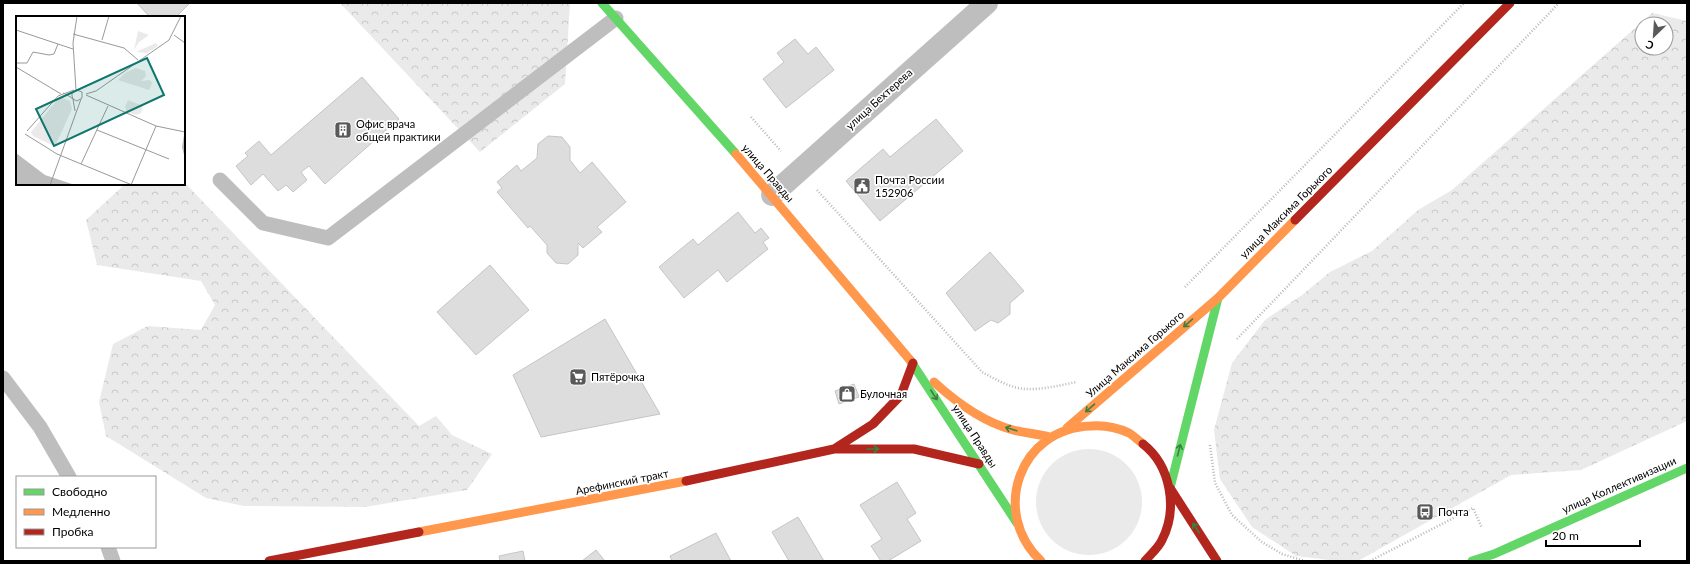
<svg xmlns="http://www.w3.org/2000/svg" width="1690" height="564" font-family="Lato,sans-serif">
  <defs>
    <pattern id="forest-crowns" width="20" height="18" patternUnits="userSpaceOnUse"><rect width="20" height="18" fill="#eaeaea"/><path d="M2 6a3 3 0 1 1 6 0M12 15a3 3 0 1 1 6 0" fill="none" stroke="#c7c7c7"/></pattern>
  </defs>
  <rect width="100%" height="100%" fill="#fff"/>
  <!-- green -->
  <path fill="#eaeaea" d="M1036 502a53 53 0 1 1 106 0a53 53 0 1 1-106 0Z"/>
  <!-- forest -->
  <path fill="url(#forest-crowns)" fill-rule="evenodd" d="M 340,3 L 570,3 L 565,84 L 480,152 Z
    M 1652,13 L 1687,21 L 1687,421 L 1581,470 L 1511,475 L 1358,561 L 1337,561 L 1296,556 L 1252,527 L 1220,479 L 1214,430 L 1232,363 L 1265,320 L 1302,295 L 1330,272 L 1372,251 L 1418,210 L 1452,190 ZM 1642,24 L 1666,24 L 1666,48 L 1642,48 Z
    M 184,182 L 419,426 L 436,416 L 452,435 L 492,454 L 467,490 L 365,507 L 244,506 L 206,498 L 106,436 L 99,402 L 113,344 L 148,326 L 201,330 L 215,305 L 201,281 L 97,265 L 86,220 L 125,184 L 184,184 Z"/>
  <!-- building -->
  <path fill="#ddd" stroke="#c5c5c5" d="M 137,3 L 190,3 L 176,17 L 145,17 L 148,15 Z
    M 795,39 L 808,54 L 816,47 L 834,70 L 786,108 L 763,79 L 784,62 L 777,53 Z
    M 362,77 L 399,119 L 325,184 L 309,166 L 301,172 L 307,180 L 293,192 L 286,185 L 278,191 L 263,174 L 251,185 L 236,166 L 248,156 L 245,153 L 259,141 L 271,155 Z
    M 936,119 L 963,151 L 880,221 L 846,181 L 883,149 L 890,157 Z
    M 548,136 L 562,137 L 570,147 L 570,160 L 580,173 L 592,162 L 626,202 L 597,227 L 602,232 L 583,248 L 578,243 L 578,255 L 568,264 L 556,263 L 547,253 L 547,245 L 530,226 L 528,228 L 497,192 L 502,188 L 497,182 L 517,165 L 521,171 L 537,158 L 538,144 Z
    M 738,212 L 755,233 L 761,228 L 769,238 L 763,242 L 768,249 L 727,282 L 718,270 L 684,298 L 659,267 L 693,239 L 698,245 Z
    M 990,252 L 1024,291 L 1010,303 L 1010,314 L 998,323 L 991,320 L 975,331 L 946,293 Z
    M 490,265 L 529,310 L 476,355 L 437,312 Z
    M 605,319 L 660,414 L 541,437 L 513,375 Z
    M 854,384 L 859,397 L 839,404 L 835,391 Z
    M 897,482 L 916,513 L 907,519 L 921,541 L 888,561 L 881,561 L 871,546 L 882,539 L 860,505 Z
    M 798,517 L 824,561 L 789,561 L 772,532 Z
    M 716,533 L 731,561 L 672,561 L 670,556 Z
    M 596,550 L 605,561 L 582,561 Z
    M 523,551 L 525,561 L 500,561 L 499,556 Z"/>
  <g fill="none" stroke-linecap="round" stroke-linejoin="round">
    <!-- path -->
    <path stroke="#b8b8b8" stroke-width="2.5" stroke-dasharray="1 2" stroke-linecap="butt" d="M 751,117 L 781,151
      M 817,190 L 982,372 C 995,379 1010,388 1025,389 C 1042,390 1061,385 1077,382
      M 1185,287 L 1464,3
      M 1237,339 L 1559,3
      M 1210,445 L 1215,483 L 1232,515 L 1262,542 L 1282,554 L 1305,561
      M 1370,561 L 1473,508 L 1482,528"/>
    <!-- lane -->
    <path stroke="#bebebe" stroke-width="15" d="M 220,180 L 263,223 L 328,238 L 616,18
      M 3,378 L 40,427 L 69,477
      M 108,547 L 113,561"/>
    <!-- street -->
    <path stroke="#bebebe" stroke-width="22" d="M 772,195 L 987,3"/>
    <!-- fast -->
    <path stroke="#63d668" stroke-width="9" d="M 602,3 L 736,154
      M 910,360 L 1017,523
      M 1170,488 L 1218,298
      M 1472,561 L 1494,554 L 1687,468"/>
    <!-- slow -->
    <path stroke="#ff974d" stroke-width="9" d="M 736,154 L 910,360
      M 934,382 C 957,403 983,422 1013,430 C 1025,433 1038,434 1050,437
      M 1067,428 L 1218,298 L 1295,220
      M 419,532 L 686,481
      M 1041,561 C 990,513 1019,428 1091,426 C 1104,425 1116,427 1129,433 C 1134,436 1139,441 1143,444"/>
    <!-- jam -->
    <path stroke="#b3261e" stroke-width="9" d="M 1295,220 L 1510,3
      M 1143,444 C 1171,466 1178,509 1162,540 C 1159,547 1151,554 1145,561
      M 834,449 L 873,424 L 901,395 L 913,363
      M 686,481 L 834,449 L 914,449 L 979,464
      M 1170,488 L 1217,561
      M 269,561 L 419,532"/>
  </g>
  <!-- one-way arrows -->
  <defs><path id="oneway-shaft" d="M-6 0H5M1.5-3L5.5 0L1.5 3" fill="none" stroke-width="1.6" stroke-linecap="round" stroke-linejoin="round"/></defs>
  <g stroke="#3b803e">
    <use href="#oneway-shaft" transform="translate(1188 323) rotate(139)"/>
    <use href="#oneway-shaft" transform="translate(934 395) rotate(57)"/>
    <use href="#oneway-shaft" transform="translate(1090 408) rotate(139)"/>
    <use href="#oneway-shaft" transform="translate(1011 429) rotate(-163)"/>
    <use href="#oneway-shaft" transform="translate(873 449)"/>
    <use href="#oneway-shaft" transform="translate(1179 450) rotate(-76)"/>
    <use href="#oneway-shaft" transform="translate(1196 528) rotate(-123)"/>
  </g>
  <!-- icons -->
  <defs>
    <g id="building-square" transform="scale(0.9)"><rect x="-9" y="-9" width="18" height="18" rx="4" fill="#595959" stroke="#fff"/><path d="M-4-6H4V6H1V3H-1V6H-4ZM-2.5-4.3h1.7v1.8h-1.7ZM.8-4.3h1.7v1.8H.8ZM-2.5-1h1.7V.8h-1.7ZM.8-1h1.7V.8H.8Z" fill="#fff"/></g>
    <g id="civic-square" transform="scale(0.9)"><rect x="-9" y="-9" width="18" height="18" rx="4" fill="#595959" stroke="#fff"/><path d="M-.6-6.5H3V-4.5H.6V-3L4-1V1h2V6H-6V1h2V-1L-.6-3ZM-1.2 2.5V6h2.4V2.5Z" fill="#fff"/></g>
    <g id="supermarket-square" transform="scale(0.9)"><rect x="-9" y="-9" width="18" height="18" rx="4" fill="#595959" stroke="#fff"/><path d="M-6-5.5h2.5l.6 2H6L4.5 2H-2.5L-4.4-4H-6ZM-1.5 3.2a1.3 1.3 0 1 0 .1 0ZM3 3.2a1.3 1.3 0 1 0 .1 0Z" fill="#fff"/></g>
    <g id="shop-square" transform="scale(0.9)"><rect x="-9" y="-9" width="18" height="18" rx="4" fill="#595959" stroke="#fff"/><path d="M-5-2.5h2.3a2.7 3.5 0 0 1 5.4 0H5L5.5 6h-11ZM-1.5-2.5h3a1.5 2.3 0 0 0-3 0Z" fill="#fff"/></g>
    <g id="bus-square" transform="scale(0.9)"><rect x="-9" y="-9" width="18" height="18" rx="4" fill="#595959" stroke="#fff"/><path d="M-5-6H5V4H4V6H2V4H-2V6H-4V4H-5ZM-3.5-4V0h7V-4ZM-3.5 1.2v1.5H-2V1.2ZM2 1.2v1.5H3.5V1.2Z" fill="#fff"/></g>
  </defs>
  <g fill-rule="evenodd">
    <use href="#building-square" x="343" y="130"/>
    <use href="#civic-square" x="862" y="186"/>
    <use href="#supermarket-square" x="578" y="377"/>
    <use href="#shop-square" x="847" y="394"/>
    <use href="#bus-square" x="1425" y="512"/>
  </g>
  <g text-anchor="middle" stroke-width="3.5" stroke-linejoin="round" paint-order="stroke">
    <!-- street labels -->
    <g font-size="11" fill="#000" stroke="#fff">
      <text transform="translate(879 99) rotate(-42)" y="4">улица Бехтерева</text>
      <text transform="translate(768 173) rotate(49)" y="4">улица Правды</text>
      <text transform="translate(1286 212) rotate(-45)" y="4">улица Максима Горького</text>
      <text transform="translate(1135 354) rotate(-41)" y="4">Улица Максима Горького</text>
      <text transform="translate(975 436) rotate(57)" y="4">улица Правды</text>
      <text transform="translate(622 482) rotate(-11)" y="4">Арефинский тракт</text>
      <text transform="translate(1619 485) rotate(-24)" y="4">улица Коллективизации</text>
    </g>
    <!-- poi labels -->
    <g font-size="11" fill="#000" stroke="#fff" text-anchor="start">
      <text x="356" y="128">Офис врача<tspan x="356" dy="13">общей практики</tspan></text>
      <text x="875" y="184">Почта России<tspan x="875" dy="13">152906</tspan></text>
      <text x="591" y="381">Пятёрочка</text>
      <text x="860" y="398">Булочная</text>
      <text x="1438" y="516">Почта</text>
    </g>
  </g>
  <!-- overview -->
  <g transform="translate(16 16)">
    <rect width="169" height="169" fill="#fff"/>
    <path d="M 140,27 L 142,30 L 131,37 L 120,36 Z" fill="#eaeaea"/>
    <path d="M 122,15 L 133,19 L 123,26 L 118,34 ZM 120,52 L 129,55 L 130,60 L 125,65 L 134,64 L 136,67 L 133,74 L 102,64 L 109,57 ZM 46,82 L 54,85 L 56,93 L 40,128 L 36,129 L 17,120 L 15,116 L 42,83 ZM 112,84 L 127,90 L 125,97 L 120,99 L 111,96 L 109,91 Z" fill="#eaeaea"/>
    <path d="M 0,137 L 29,159 L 59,169 L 0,169 Z" fill="#bcbcbc"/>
    <path fill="none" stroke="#bcbcbc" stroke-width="2" d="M 169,119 L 167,131 L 169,139"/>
    <path fill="none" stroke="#999" stroke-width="1" d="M 0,14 L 57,33M 57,18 L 108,32 L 122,44M 158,19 L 169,27M 86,24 L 93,0M 0,47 L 11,47 L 17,36 L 33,39 L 38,38 L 42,28M 0,51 L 45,78M 60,74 L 57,27 L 61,0M 47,77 L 50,78 L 57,83 L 61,85 L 66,82 L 66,76 L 61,74 L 56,77 L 56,80 L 57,83 L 59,95M 70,78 L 80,75 L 153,24 L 165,0M 70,79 L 140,110 L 169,116M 81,114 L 153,143M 11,115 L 42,80 L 58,74M 9,118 L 41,138 L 116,169M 65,148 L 92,90M 34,169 L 65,83M 115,169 L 140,110"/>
    <path fill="#0f766e" fill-opacity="0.15" stroke="#0f766e" stroke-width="2" d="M 131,42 L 148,79 L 38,130 L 20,93 Z"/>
    <rect width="169" height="169" fill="none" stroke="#000" stroke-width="2"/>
  </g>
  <!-- border -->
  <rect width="1690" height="564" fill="none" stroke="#000000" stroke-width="8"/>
  <!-- legend -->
  <rect x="16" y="476" width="140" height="72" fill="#ffffff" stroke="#999999"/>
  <rect x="24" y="489" width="20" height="6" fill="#63d668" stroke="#999999"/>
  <text x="52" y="496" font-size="12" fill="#000000">Свободно</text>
  <rect x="24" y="509" width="20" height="6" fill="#ff974d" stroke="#999999"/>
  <text x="52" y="516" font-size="12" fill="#000000">Медленно</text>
  <rect x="24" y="529" width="20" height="6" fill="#b3261e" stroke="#999999"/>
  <text x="52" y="536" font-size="12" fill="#000000">Пробка</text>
  <!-- north arrow -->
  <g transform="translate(1654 36) rotate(205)"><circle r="19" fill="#ffffff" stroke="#999999"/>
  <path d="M0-3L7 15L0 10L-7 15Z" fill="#595959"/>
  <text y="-6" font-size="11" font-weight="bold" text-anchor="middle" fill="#000000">С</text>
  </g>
  <!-- scale -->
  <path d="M1546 540v6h94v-6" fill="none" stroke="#000000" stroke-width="2"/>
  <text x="1552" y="540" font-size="12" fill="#000000" stroke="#ffffff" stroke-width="3" paint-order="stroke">20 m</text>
</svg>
